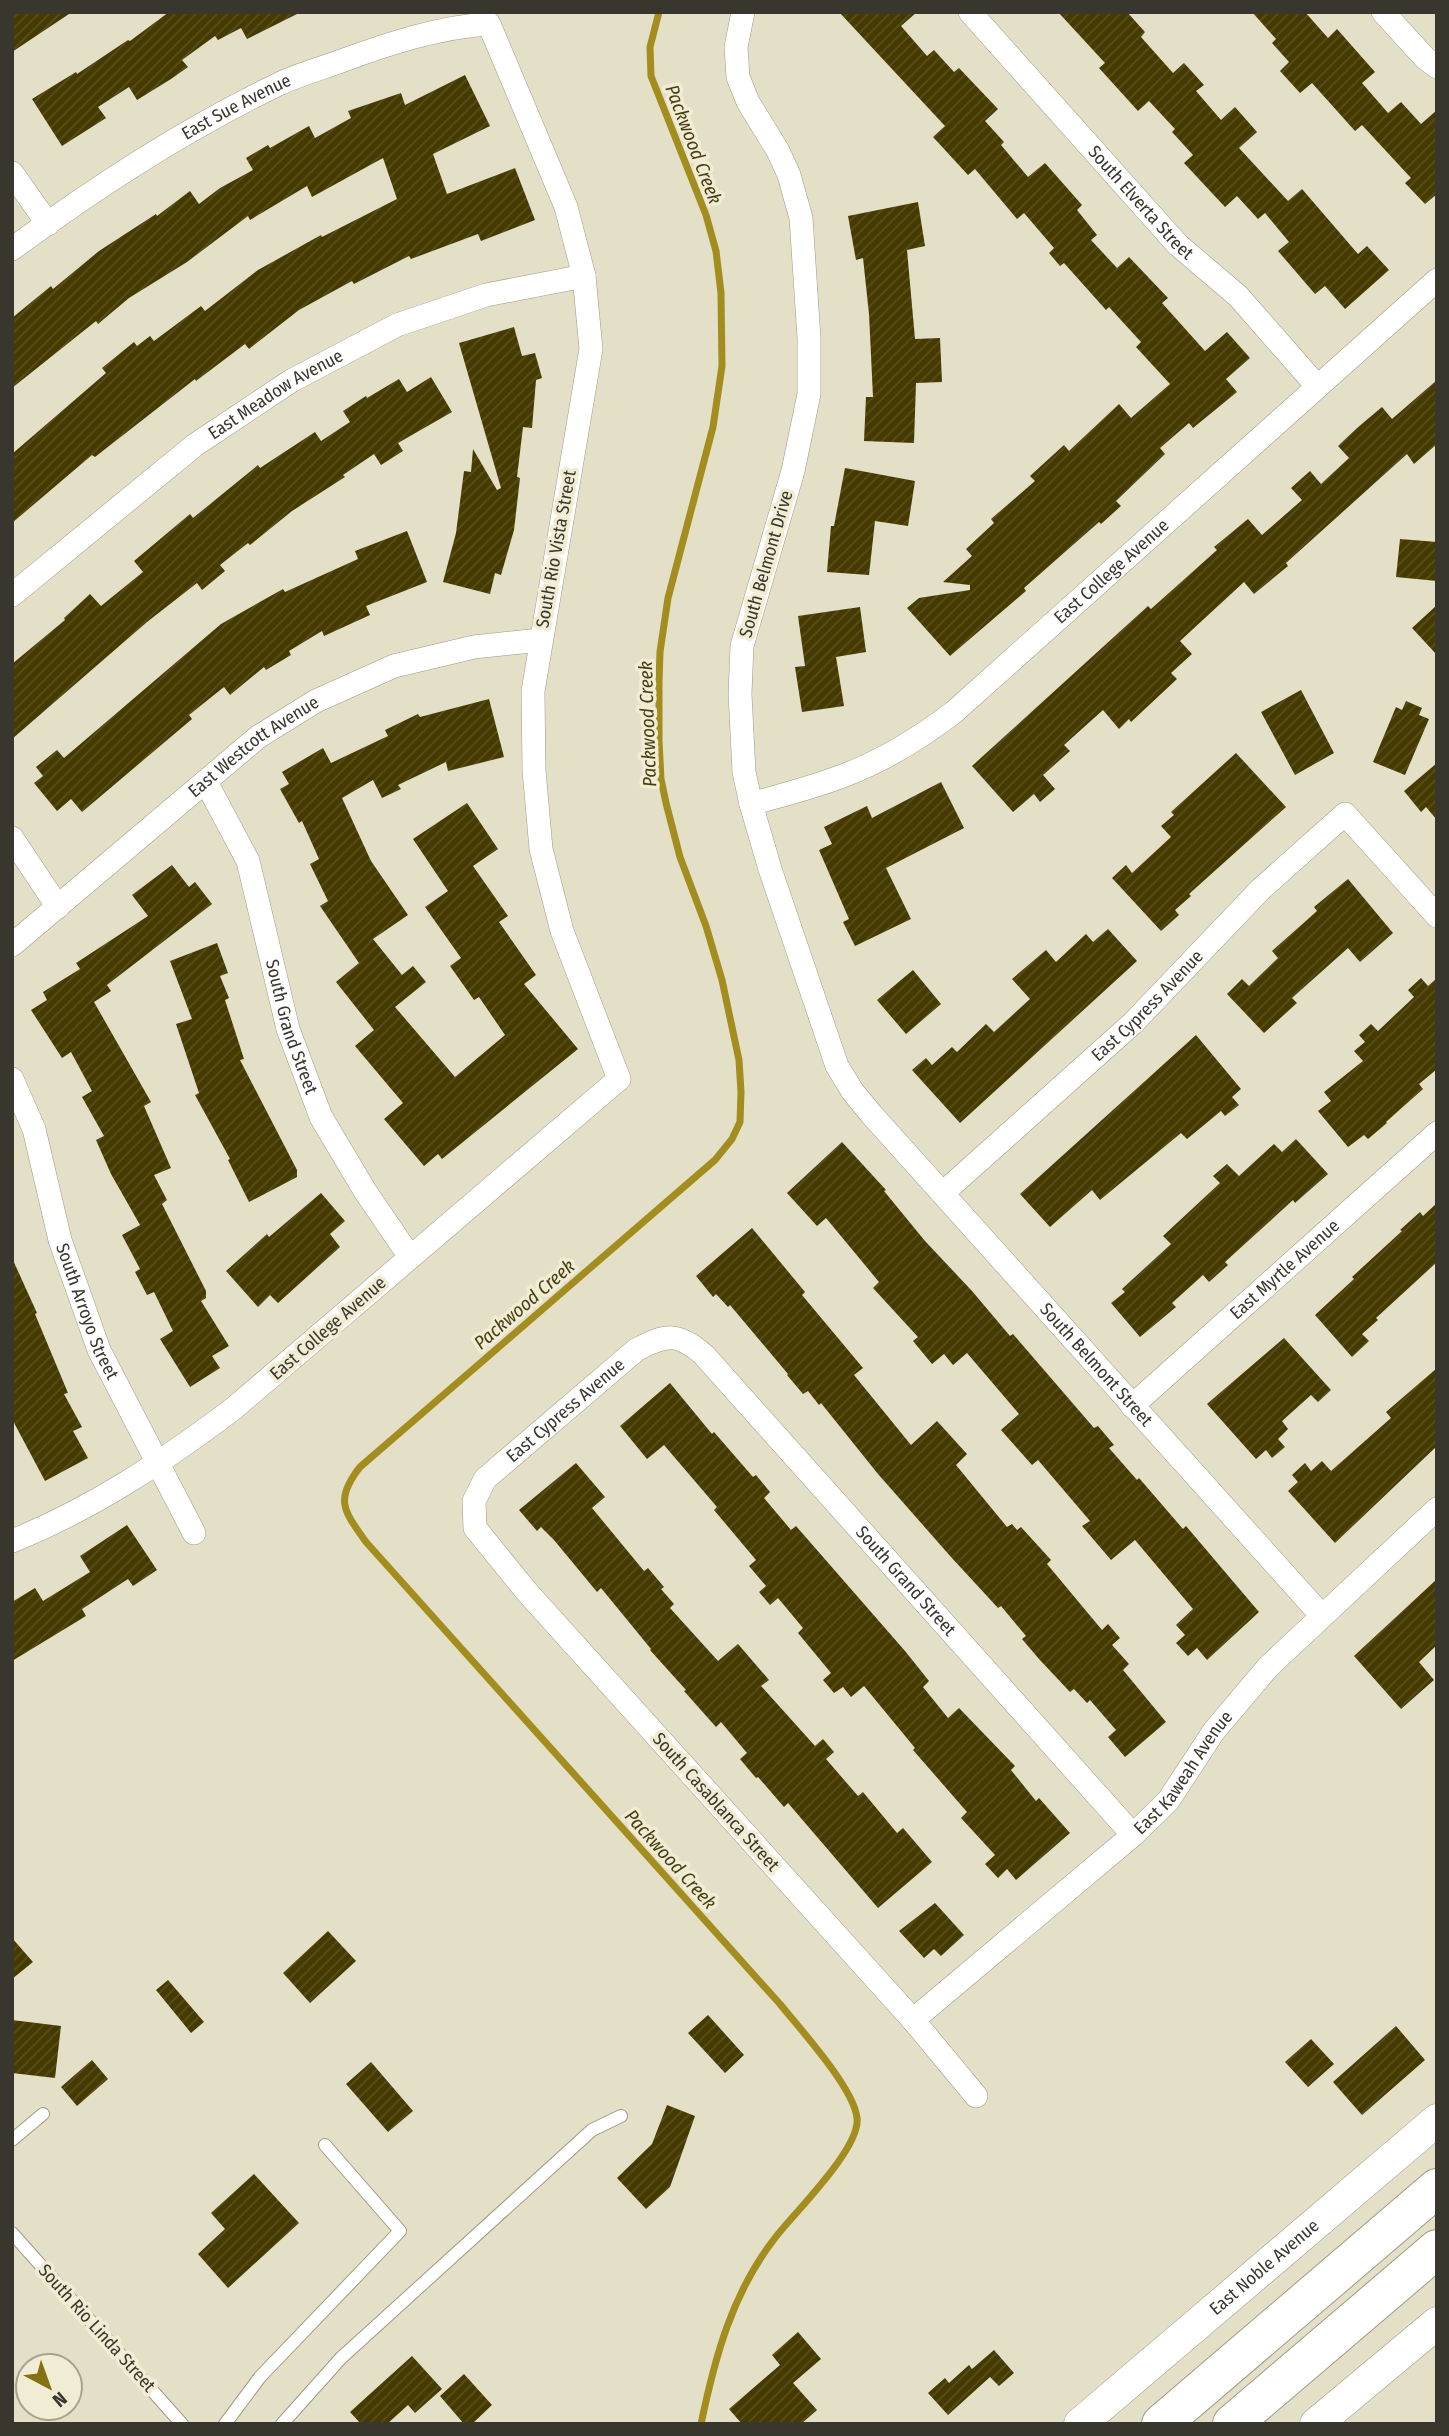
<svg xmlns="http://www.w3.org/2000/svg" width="1449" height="2436" font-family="'Fira Sans Condensed',sans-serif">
  <defs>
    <pattern id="building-hatch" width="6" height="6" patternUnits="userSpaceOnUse" patternTransform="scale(1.75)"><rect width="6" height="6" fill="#453a00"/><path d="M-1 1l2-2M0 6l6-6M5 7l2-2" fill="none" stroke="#584f1d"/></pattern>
  </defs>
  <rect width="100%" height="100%" fill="#e4dfc7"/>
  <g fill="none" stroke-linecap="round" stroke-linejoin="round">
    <!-- stream -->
    <path stroke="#a28d1e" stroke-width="7" d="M 659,12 L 650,47 L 651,76 L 706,215 L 716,251 L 721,293 L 722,366 L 713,427 L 668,598 L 660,652 L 659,682 L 659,741 L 661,779 L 666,803 L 680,857 L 706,926 L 722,980 L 739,1060 L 741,1092 L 740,1122 L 732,1139 L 715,1160 L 360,1467 C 334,1500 344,1511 366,1542 L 780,2004 C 800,2029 854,2088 857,2118 C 861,2148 794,2213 775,2238 C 732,2293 715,2357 701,2424"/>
  </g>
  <!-- building -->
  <path fill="url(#building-hatch)" d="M 12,12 L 72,12 L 12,52 Z
    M 169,12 L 301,12 L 247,39 L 241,28 L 218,40 L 215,36 L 182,60 L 188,67 L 171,79 L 137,100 L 129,87 L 98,107 L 106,118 L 62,146 L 32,99 L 76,72 L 77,74 L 128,40 L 130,41 Z
    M 839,12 L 917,12 L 901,26 L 927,56 L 934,50 L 954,72 L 959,68 L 998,109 L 985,121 L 1004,142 L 1001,145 L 1028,177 L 1045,163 L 1082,205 L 1077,210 L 1097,235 L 1091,240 L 1117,268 L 1129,257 L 1168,298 L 1162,303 L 1205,351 L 1227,332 L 1250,358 L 1226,379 L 1237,392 L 1193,428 L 1189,423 L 1160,448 L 1165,454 L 1116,501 L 1121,506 L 1101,524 L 1099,522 L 1024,588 L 1026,591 L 950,656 L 907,608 L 919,598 L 970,590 L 970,585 L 943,582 L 972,556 L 966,549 L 994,523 L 991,519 L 1035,481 L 1030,476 L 1064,445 L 1069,451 L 1119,404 L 1131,418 L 1170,384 L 1136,347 L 1141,342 L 1109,307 L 1106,310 L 1064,263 L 1060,266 L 1049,253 L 1054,248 L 1024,213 L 1017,219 L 975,169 L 968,175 L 933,137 L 945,126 Z
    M 1058,12 L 1127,12 L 1145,32 L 1141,37 L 1173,73 L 1184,63 L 1204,85 L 1196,91 L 1221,120 L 1235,107 L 1257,132 L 1239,148 L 1288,201 L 1302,189 L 1358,254 L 1367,246 L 1389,270 L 1345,309 L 1325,286 L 1315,294 L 1278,251 L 1289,242 L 1265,213 L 1258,219 L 1237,196 L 1225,207 L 1184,163 L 1193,155 L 1172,132 L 1175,129 L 1149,101 L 1138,111 L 1099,68 L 1105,63 Z
    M 1252,12 L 1305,12 L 1328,38 L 1337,29 L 1375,72 L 1362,83 L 1388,113 L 1401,102 L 1421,124 L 1437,110 L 1437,194 L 1425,204 L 1405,183 L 1411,178 L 1362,125 L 1355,131 L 1312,83 L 1300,93 L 1280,71 L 1289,62 L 1272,43 L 1276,39 Z
    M 465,75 L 490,126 L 433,154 L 447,194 L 515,168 L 535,220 L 481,241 L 478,234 L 411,259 L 409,256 L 354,284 L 352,281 L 299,310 L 249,349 L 245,344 L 196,381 L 195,379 L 95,457 L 92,455 L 12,523 L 12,454 L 106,373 L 102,368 L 134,342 L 137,346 L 150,336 L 154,341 L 201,306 L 205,311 L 258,270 L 321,235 L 322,237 L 397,199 L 383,158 L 312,197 L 307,186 L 250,220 L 248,216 L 187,262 L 129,298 L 98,324 L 96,321 L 12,388 L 12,318 L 51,286 L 53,289 L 99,251 L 156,214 L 157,216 L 190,191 L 199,204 L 220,188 L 253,170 L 246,158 L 268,145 L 270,148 L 309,126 L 315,138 L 351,118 L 348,111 L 401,93 L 405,105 Z
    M 918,202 L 925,246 L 907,250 L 915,339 L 940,338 L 942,382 L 916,383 L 914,443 L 864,441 L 866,397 L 873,397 L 869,314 L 863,258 L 856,260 L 848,216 Z
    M 514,327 L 522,356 L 535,353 L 542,378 L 536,380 L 532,428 L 523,427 L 517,477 L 520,478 L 514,530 L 501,575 L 495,573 L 490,594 L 443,582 L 456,533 L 464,471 L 471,472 L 473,449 L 497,490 L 501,488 L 459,343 Z
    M 431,377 L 452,412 L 398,443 L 403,451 L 381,465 L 374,454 L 343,475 L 345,477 L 292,511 L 250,545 L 248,543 L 220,565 L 225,571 L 202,590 L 197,583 L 147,622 L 12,739 L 12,664 L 65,620 L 64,618 L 90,594 L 101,606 L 143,572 L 134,561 L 190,514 L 193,518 L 258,465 L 260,468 L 315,432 L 321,441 L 350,422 L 343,411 L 366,396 L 367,398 L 399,379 L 407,392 Z
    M 1437,380 L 1437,444 L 1414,464 L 1407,454 L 1286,563 L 1288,566 L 1254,594 L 1244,582 L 1180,641 L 1192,654 L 1171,673 L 1177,679 L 1131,722 L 1129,719 L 1119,729 L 1103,710 L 1064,745 L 1070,751 L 1043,775 L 1055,789 L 1040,802 L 1034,794 L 1013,812 L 972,766 L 1148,606 L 1151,609 L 1217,550 L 1214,547 L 1248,519 L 1262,535 L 1302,500 L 1291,488 L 1310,471 L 1321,484 L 1349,458 L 1338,446 L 1357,428 L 1382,407 L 1392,419 Z
    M 845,468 L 915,481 L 908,526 L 875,521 L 869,575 L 827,572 L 831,526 L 834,526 Z
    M 407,531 L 427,582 L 366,606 L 370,615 L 324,636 L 322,631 L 289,651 L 291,655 L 266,670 L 264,667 L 230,695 L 224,687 L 189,715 L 192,719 L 82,812 L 71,799 L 57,811 L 34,783 L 43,776 L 36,767 L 57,750 L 64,758 L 221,624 L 283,589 L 285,592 L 358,559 L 355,551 Z
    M 1400,539 L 1437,542 L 1437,581 L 1396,577 Z
    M 1437,605 L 1437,655 L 1412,628 Z
    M 860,607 L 866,652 L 836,657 L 844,706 L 802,712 L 795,667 L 805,666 L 798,616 Z
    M 1301,690 L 1334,753 L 1295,775 L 1261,712 Z
    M 489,699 L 504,757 L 448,771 L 446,762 L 398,785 L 401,789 L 382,798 L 373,780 L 342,798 L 371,861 L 408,915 L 373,939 L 402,975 L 413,966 L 426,982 L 395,1007 L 455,1077 L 505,1035 L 479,997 L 474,1000 L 450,966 L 461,958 L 425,907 L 448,891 L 413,839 L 467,803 L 498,849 L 473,866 L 508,916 L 499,922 L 536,975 L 524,984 L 578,1049 L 442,1159 L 438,1154 L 424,1166 L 384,1119 L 403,1103 L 355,1046 L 374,1030 L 336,982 L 359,963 L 320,906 L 328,901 L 310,864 L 319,859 L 302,821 L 299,823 L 280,789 L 289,784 L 282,772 L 323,748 L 331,763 L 388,736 L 385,730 L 418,714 L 420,717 Z
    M 1406,701 L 1422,708 L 1419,715 L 1429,719 L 1405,775 L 1373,762 L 1396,707 L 1402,710 Z
    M 1236,753 L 1286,807 L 1189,894 L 1191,896 L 1175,910 L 1179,915 L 1161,931 L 1112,878 L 1126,865 L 1132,873 L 1171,837 L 1161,826 L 1174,815 L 1171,812 Z
    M 1437,763 L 1437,820 L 1426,807 L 1421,812 L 1404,791 Z
    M 941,782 L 964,828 L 886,868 L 911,919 L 855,946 L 843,922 L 849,919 L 819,850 L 832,844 L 824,827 L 867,806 L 872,818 Z
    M 172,865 L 189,887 L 195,882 L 212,904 L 107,985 L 111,991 L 94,1002 L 151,1102 L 144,1106 L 171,1168 L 154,1175 L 167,1200 L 162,1204 L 206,1291 L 206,1298 L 201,1301 L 229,1346 L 212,1356 L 220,1368 L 190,1387 L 160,1339 L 173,1331 L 154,1292 L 147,1295 L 135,1272 L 140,1269 L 122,1235 L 140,1225 L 111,1174 L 96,1140 L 104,1136 L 82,1097 L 92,1091 L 71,1052 L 62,1058 L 31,1010 L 47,1000 L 43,992 L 80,969 L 76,963 L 148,916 L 132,895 Z
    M 1348,879 L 1393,933 L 1360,962 L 1348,948 L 1292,998 L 1297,1003 L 1264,1033 L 1227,994 L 1242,979 L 1249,986 L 1278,958 L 1272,951 L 1317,911 L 1314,907 Z
    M 1108,929 L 1137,961 L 960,1123 L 912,1070 L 926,1058 L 932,1065 L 952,1047 L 957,1052 L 986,1024 L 994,1032 L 1030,999 L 1012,979 L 1046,950 L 1056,962 L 1086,934 L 1093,942 Z
    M 217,943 L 228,973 L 220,976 L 229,998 L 225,1000 L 244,1059 L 240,1060 L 297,1170 L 297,1177 L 249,1202 L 228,1160 L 230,1159 L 195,1095 L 199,1093 L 176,1024 L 192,1019 L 170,961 Z
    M 913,970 L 941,1004 L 906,1034 L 877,1000 Z
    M 1421,978 L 1428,986 L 1437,978 L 1437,1069 L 1419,1084 L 1423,1089 L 1386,1122 L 1387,1123 L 1368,1139 L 1364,1135 L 1348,1147 L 1318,1111 L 1331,1101 L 1324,1092 L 1363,1061 L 1354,1051 L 1365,1042 L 1359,1035 L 1371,1024 L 1378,1031 L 1414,997 L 1408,990 Z
    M 1196,1035 L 1241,1089 L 1232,1097 L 1239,1105 L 1225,1116 L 1221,1111 L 1187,1139 L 1181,1133 L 1100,1200 L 1092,1190 L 1050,1227 L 1020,1194 Z
    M 1296,1139 L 1328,1174 L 1295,1203 L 1293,1200 L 1225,1262 L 1228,1265 L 1209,1282 L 1203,1275 L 1172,1303 L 1176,1307 L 1140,1337 L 1111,1303 L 1125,1292 L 1122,1289 L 1171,1244 L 1163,1236 L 1220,1183 L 1213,1176 L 1227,1164 L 1239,1176 L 1274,1144 L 1282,1152 Z
    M 842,1142 L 886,1190 L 884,1191 L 925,1241 L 972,1291 L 1010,1336 L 1013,1334 L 1094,1428 L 1098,1426 L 1114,1445 L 1109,1448 L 1137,1480 L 1139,1478 L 1183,1529 L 1186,1526 L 1259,1612 L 1207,1660 L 1197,1648 L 1188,1656 L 1176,1643 L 1185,1635 L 1176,1625 L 1193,1609 L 1135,1540 L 1111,1560 L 1082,1526 L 1090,1521 L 1038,1460 L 1032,1465 L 1001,1430 L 1019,1414 L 967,1353 L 953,1365 L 944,1354 L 932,1364 L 913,1341 L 918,1337 L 873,1288 L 879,1282 L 826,1218 L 817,1226 L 787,1193 Z
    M 321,1193 L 345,1221 L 330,1234 L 340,1247 L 278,1303 L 270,1295 L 258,1307 L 226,1271 L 267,1234 L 269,1237 Z
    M 1437,1203 L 1437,1262 L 1376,1318 L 1378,1320 L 1362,1334 L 1369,1341 L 1352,1357 L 1315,1315 L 1354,1279 L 1352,1277 L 1402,1231 L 1400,1230 L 1420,1212 L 1423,1216 Z
    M 752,1228 L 805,1292 L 802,1295 L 863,1368 L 854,1375 L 911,1445 L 937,1421 L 967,1454 L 956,1465 L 1007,1527 L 1012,1524 L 1017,1530 L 1021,1527 L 1051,1560 L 1047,1564 L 1102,1630 L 1108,1624 L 1120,1638 L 1112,1645 L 1129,1664 L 1123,1670 L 1166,1722 L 1125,1757 L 1108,1737 L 1116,1730 L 1090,1700 L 1087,1703 L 1074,1689 L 1070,1692 L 1039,1659 L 1022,1639 L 1026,1636 L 1001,1606 L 998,1608 L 951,1557 L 878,1474 L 821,1403 L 819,1405 L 808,1391 L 803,1394 L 787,1375 L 788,1374 L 730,1305 L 728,1307 L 716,1294 L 713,1297 L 696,1276 Z
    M 12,1258 L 37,1313 L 35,1314 L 68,1393 L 64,1394 L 82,1427 L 73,1431 L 88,1458 L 45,1481 L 12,1419 Z
    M 1284,1338 L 1331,1390 L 1318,1402 L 1311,1395 L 1282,1421 L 1288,1429 L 1278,1439 L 1285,1447 L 1272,1458 L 1266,1450 L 1256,1459 L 1207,1404 Z
    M 1437,1368 L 1437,1446 L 1335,1543 L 1288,1491 L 1298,1482 L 1292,1475 L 1305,1463 L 1311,1471 L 1322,1461 L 1331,1471 L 1391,1418 L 1386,1412 Z
    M 670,1383 L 712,1434 L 714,1432 L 753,1477 L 756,1475 L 770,1492 L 764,1498 L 791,1530 L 796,1526 L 905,1651 L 929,1681 L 923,1687 L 948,1718 L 959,1708 L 1015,1766 L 1011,1770 L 1036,1801 L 1039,1798 L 1070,1833 L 1016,1880 L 1007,1869 L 998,1878 L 985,1864 L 995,1855 L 961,1818 L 967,1812 L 913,1750 L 915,1748 L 864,1686 L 851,1697 L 843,1687 L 834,1693 L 823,1680 L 831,1673 L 798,1633 L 803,1628 L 778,1598 L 770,1605 L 759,1592 L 766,1586 L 749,1566 L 756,1560 L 714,1510 L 717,1507 L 664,1445 L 647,1459 L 620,1426 Z
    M 576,1463 L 605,1497 L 592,1508 L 644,1571 L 648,1568 L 664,1587 L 661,1589 L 674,1604 L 670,1608 L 718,1661 L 738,1644 L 769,1680 L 761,1686 L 815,1746 L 823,1739 L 834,1752 L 826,1759 L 858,1796 L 863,1792 L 897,1833 L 903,1828 L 932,1862 L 878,1908 L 788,1803 L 784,1807 L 758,1777 L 756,1778 L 740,1759 L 747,1753 L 721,1722 L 716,1727 L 684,1691 L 686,1690 L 650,1650 L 651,1649 L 601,1588 L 597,1592 L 554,1540 L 541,1527 L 537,1531 L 519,1510 Z
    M 127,1525 L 157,1570 L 133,1586 L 128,1579 L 82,1609 L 86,1616 L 12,1661 L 12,1602 L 35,1588 L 43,1601 L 90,1572 L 80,1556 Z
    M 1437,1579 L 1437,1645 L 1419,1662 L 1434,1680 L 1401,1709 L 1354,1656 Z
    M 935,1903 L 964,1935 L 941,1956 L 934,1949 L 924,1958 L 899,1931 Z
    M 328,1931 L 356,1961 L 310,2003 L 283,1973 Z
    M 12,1938 L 33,1962 L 12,1979 Z
    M 168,1980 L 204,2022 L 191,2033 L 156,1990 Z
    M 708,2015 L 744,2055 L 725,2073 L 688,2033 Z
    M 12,2020 L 61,2026 L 55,2078 L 12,2073 Z
    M 1396,2026 L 1425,2060 L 1362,2115 L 1333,2082 Z
    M 1311,2039 L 1334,2064 L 1308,2087 L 1285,2062 Z
    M 92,2060 L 108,2079 L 77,2106 L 61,2087 Z
    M 371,2062 L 413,2111 L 388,2132 L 346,2084 Z
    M 667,2105 L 695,2116 L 670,2187 L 646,2209 L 617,2178 L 652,2144 Z
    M 254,2174 L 299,2223 L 228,2288 L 198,2254 L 225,2229 L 211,2213 Z
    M 798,2332 L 821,2359 L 793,2383 L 817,2410 L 801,2424 L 742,2424 L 729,2409 L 780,2365 L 772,2355 Z
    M 994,2350 L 1014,2373 L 999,2386 L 990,2377 L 948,2415 L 928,2393 L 945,2378 L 949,2383 L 969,2365 L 972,2369 Z
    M 412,2356 L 442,2389 L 415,2413 L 408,2405 L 387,2424 L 361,2424 L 350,2412 Z
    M 464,2374 L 492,2405 L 472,2424 L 464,2424 L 440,2396 Z"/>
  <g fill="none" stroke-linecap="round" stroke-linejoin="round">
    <!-- lane casing -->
    <g stroke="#9f9a83" stroke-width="14">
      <path id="lane" d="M 12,2140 L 43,2114
        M 12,2233 L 182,2424
        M 225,2424 L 260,2377 L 400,2231 L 325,2145
        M 282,2424 L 341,2358 L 592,2130 L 621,2116"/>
    </g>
    <!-- street casing -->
    <g stroke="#9f9a83" stroke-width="24">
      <g id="street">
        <path id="s1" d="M 743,12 L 736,47 L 738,77 L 748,102 L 778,151 L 789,175 L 801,218 L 809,338 L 809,394 L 793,471 L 742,646 L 740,694 L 744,772 L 751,804 L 770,869 L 837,1066 L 853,1092 L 872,1115 L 1322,1616"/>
        <path id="s2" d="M 970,12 L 1178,245 L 1238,296 L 1317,386"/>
        <path d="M 1383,12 L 1425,58 L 1437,67"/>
        <path d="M 12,173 L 48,224"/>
        <path id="s3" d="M 12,249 C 96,187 185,129 279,84 C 300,74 323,68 344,60 C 390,43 440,27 489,24 L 566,207 L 584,276 L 591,349 L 533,691 L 534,770 L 541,849 L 562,931 L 619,1079 L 233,1409 C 164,1461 92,1509 12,1541"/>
        <path id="s4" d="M 12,595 L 195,445 L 291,381 L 397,325 L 486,295 L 584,276"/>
        <path id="s5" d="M 206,782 L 248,861 L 288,1029 L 321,1117 L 365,1191 L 410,1257"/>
        <path id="s6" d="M 751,804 C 782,795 815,787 845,775 C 885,760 920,738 954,712 L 1437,280"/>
        <path d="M 12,838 L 58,907"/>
        <path id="s7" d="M 12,945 L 258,737 L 316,701 L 394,666 L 474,647 L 540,640"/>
        <path id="s8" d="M 12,1079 L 34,1129 L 60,1240 L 99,1350 L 194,1533"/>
        <path id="s9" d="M 944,1192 L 1133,1023 L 1261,889 L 1345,814 L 1437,916"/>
        <path id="s10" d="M 1132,1406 L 1437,1133"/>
        <path id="s11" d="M 913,2020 L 1133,1835 L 1168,1801 L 1214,1731 L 1269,1666 L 1437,1509"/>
        <path id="s12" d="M 976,2096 L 913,2020 L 527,1592 L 475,1528 L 474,1501 L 485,1479 L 636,1350 C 666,1334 678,1332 704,1355 L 1133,1835"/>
      </g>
    </g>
    <!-- secondary casing -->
    <g stroke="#9f9a83" stroke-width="33">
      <g id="secondary">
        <path id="s13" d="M 1080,2424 L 1437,2120"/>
        <path d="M 1316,2424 L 1437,2323"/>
      </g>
    </g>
    <!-- highway casing -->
    <g stroke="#9f9a83" stroke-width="40">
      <path id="highway" d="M 1161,2424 L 1437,2188
        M 1232,2424 L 1437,2249"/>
    </g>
    <!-- lane -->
    <use href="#lane" stroke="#fff" stroke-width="12"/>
    <!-- street -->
    <use href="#street" stroke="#fff" stroke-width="23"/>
    <!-- secondary -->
    <use href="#secondary" stroke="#fff" stroke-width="32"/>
    <!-- highway -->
    <use href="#highway" stroke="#fff" stroke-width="38"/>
  </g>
  <g text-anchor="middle" stroke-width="7" stroke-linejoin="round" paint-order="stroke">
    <!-- street labels -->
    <g font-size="18" fill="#38362d" stroke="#f1ecd4">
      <text dy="6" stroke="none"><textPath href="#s3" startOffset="266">East Sue Avenue</textPath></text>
      <text dy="6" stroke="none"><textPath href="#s2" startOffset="256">South Elverta Street</textPath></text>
      <text dy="6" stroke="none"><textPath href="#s4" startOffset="332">East Meadow Avenue</textPath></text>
      <text transform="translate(556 549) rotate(-80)" y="6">South Rio Vista Street</text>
      <text transform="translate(766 564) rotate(-74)" y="6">South Belmont Drive</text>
      <text dy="6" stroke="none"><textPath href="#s6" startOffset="436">East College Avenue</textPath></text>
      <text dy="6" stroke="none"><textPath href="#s7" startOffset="313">East Westcott Avenue</textPath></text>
      <text dy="6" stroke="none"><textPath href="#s9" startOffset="276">East Cypress Avenue</textPath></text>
      <text dy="6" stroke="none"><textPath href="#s5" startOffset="261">South Grand Street</textPath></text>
      <text dy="6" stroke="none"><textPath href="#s10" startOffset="205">East Myrtle Avenue</textPath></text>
      <text dy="6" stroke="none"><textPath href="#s8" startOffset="245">South Arroyo Street</textPath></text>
      <text transform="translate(328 1328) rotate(-41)" y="6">East College Avenue</text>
      <text dy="6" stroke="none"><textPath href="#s1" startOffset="1489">South Belmont Street</textPath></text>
      <text dy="6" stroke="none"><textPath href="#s12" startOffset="915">East Cypress Avenue</textPath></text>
      <text dy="6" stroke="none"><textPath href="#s12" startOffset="1386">South Grand Street</textPath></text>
      <text dy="6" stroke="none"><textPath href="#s11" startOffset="368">East Kaweah Avenue</textPath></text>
      <text transform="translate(716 1802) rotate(48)" y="6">South Casablanca Street</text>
      <text dy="6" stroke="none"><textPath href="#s13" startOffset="242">East Noble Avenue</textPath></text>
      <text transform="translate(97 2328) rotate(48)" y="6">South Rio Linda Street</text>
    </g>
    <!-- water labels -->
    <g font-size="19" font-style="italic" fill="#473e13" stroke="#f1ecd4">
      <text transform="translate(694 144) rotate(69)" y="7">Packwood Creek</text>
      <text transform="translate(647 724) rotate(-92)" y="7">Packwood Creek</text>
      <text transform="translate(524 1304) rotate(-41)" y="7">Packwood Creek</text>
      <text transform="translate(671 1859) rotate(48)" y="7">Packwood Creek</text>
    </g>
  </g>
  <!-- border -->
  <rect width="1449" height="2436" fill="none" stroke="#38362d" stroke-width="28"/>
  <!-- north arrow -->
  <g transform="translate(49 2387) rotate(139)"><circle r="33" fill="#f1ecd4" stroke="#a7a391" stroke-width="2"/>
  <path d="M0-5L12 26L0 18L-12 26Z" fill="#837212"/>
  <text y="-10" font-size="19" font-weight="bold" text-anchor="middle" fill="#38362d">N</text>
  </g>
</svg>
